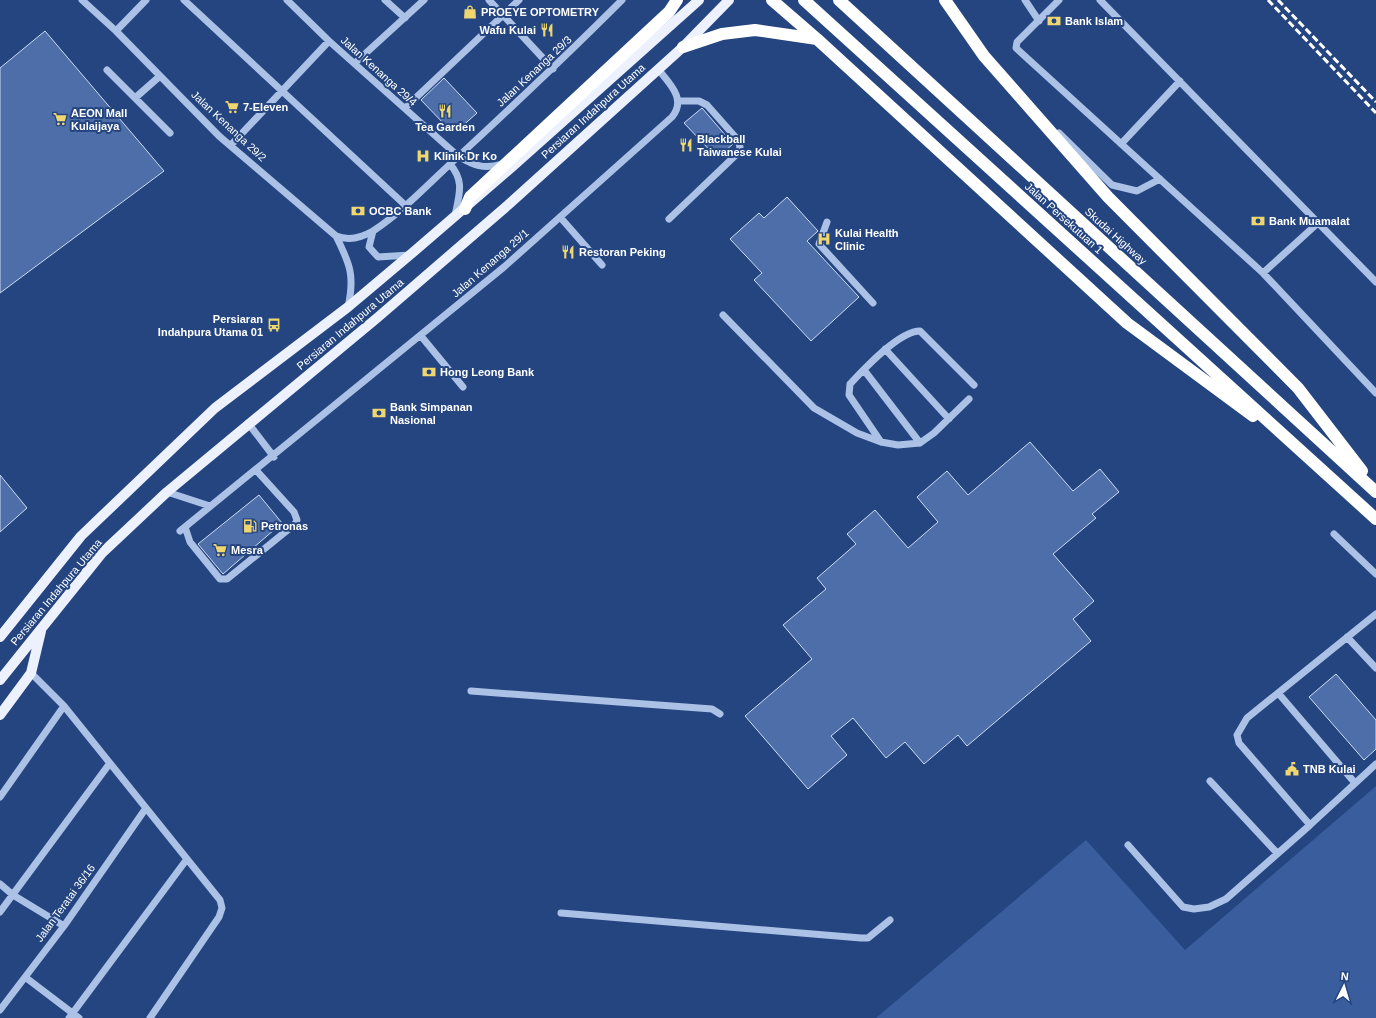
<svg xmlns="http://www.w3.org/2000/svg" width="1376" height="1018" font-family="Arial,sans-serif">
  <rect width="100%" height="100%" fill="#244580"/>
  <!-- green -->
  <path fill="#395d9d" d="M 1376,786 L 1376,1018 L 876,1018 L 1086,840 L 1185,950 Z"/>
  <!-- building -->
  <path fill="#4d6ea8" stroke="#cedcf5" d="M 45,31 L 164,171 L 0,293 L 0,68 Z
    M 444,78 L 477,113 L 459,129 L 447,127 L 421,100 Z
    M 702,108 L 733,144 L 717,158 L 684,123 Z
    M 787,197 L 818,231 L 807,241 L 859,297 L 811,341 L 754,280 L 762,273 L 730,239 L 759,213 L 764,218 Z
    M 1030,442 L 1073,491 L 1100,469 L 1119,492 L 1092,514 L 1096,518 L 1053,554 L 1094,601 L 1073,619 L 1091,641 L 967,746 L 958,735 L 924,764 L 905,742 L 886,758 L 853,718 L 831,736 L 847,755 L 808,789 L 745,716 L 812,659 L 783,625 L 826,589 L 817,578 L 856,544 L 847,534 L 875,510 L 908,548 L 938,522 L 917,497 L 947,471 L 968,495 Z
    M 0,475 L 27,508 L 0,532 Z
    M 259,495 L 282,523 L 223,574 L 198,544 Z
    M 1336,674 L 1376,720 L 1376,749 L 1364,760 L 1309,697 Z"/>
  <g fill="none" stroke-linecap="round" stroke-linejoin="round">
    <!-- minor -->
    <path stroke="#abc1e6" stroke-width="7" d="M 82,0 L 116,31 L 219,136 L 336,236 C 349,241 361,238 373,231 C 404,211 433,179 460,155 C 515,104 569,53 622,0
      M 184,0 L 405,205
      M 287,0 L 329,41 L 458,156 C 473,165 484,170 502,164
      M 385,0 L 405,18
      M 489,0 L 553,69
      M 1025,0 L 1039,21
      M 1059,0 L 1017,42 L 1016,48 L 1263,273 L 1376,393
      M 1100,0 L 1376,282
      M 116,31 L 146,0
      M 355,63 L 424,0
      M 107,70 L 170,133
      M 135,98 L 160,76
      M 405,108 L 519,0
      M 1059,133 L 1112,185 L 1137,191 L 1160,179
      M 1121,144 L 1180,81
      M 231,145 L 329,41
      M 450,164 C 465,182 459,194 455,216
      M 560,217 L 602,265
      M 669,219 L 738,153 L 740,147 L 738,140 L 707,105 L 699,101 L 679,101
      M 827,222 L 819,244 L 873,303
      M 373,231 L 369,247 L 378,257 L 410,255
      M 336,236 C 350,264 355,276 348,307
      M 1263,273 L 1319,222
      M 723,315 L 814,408 L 857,433 L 881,442 L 898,445 L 920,443 L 934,433 L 969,399
      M 421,336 L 463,387
      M 885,349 L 949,419
      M 864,370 L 920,443
      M 248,423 L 274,457
      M 881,442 L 849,395 L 850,384 C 864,369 899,331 920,331 L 974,385
      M 167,492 L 210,506
      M 185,527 L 190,542 L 220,579 L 227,579 L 295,524 L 297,520 L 294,512 L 256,470
      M 180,531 L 504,267 L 672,117 C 687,99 669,83 658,69
      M 1334,534 L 1376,574
      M 1347,637 L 1376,668
      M 31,673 L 64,706 L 220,900 L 222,908 L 219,917 L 150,1018
      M 471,691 L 712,709 L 720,714
      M 1279,694 L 1355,783
      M 1210,781 L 1277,853
      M 0,797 L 64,706
      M 1310,825 L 1376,764
      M 1128,845 L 1183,907 L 1194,909 L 1209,907 L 1226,899 L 1310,825 L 1239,743 L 1237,735 L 1247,718 L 1376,614
      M 0,884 L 13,895 L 64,926
      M 0,912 L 110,763
      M 561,913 L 861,938 L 868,938 L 890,920
      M 25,977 L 79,1018
      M 0,1010 L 64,926 L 146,808
      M 69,1018 L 187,859"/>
    <!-- major -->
    <path stroke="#ecf1fd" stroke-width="10" d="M 0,637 L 81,536 L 215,408 L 348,307 L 411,254 L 512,167 L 699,0
      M 0,680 L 102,553 L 167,492 L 377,318 L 508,205 L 683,47 L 729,0
      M 0,715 L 31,673 L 41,631"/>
    <!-- highway -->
    <path stroke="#fff" stroke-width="12" d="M 772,0 L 817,39 L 1127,323 L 1253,416
      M 804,0 L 1376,519
      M 839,0 L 1376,492
      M 945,0 L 984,56 L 1108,197 L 1298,388 L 1362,471
      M 683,47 L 722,34 L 755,30 L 817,39
      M 465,209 L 470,197 L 669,12 L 677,0"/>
    <!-- rail -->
    <path stroke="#fff" stroke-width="3" stroke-dasharray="7 3" stroke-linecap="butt" d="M 1268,0 L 1376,113
      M 1278,0 L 1376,102"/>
  </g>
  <!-- icons -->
  <defs>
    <g id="shop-bare" transform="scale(1.08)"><path d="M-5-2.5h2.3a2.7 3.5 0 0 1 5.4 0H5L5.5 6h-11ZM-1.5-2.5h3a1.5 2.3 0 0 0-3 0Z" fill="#f0d66f" stroke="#244580" stroke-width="2.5" paint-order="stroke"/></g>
    <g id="bank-bare" transform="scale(1.08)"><path d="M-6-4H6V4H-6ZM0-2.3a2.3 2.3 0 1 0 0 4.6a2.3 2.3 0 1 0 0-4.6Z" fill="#f0d66f" stroke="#244580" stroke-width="2.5" paint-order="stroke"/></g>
    <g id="restaurant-bare" transform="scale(1.08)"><path d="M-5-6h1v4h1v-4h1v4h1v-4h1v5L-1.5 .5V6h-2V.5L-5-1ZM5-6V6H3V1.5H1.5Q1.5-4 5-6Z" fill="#f0d66f" stroke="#244580" stroke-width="2.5" paint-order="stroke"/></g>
    <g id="supermarket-bare" transform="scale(1.08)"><path d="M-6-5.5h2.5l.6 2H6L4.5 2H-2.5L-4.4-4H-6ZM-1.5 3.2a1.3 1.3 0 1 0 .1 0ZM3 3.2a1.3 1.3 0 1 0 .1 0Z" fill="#f0d66f" stroke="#244580" stroke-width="2.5" paint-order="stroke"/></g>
    <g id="hospital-bare" transform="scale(1.08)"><path d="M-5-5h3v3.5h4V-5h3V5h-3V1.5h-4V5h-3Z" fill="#f0d66f" stroke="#244580" stroke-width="2.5" paint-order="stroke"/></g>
    <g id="bus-bare" transform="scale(1.08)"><path d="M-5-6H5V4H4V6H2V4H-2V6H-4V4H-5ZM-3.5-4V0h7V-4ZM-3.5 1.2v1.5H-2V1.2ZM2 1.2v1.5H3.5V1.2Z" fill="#f0d66f" stroke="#244580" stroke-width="2.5" paint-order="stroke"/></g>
    <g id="fuel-bare" transform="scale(1.08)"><path d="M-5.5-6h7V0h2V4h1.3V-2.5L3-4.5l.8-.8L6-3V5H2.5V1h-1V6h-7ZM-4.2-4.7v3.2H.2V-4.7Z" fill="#f0d66f" stroke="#244580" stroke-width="2.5" paint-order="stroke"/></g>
    <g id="civic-bare" transform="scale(1.08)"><path d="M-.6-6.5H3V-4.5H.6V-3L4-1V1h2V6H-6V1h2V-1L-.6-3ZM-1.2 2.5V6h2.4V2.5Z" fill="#f0d66f" stroke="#244580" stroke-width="2.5" paint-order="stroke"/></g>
  </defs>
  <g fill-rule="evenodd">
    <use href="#shop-bare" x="470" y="12"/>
    <use href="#bank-bare" x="1054" y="21"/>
    <use href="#restaurant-bare" x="547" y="30"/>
    <use href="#supermarket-bare" x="232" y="107"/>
    <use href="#restaurant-bare" x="445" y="111"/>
    <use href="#supermarket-bare" x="60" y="119"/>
    <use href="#restaurant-bare" x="686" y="145"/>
    <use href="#hospital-bare" x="423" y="156"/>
    <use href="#bank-bare" x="358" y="211"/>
    <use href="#bank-bare" x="1258" y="221"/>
    <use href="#hospital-bare" x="824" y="239"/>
    <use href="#restaurant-bare" x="568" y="252"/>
    <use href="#bus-bare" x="274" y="325"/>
    <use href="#bank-bare" x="429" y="372"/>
    <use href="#bank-bare" x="379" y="413"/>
    <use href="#fuel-bare" x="250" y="526"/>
    <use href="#supermarket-bare" x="220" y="550"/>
    <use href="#civic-bare" x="1292" y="769"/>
  </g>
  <g text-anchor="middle" stroke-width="4" stroke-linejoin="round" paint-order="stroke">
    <!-- poi labels -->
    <g font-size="11" font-weight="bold" fill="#fff" stroke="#244580" text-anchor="start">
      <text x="481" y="16">PROEYE OPTOMETRY</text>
      <text x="1065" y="25">Bank Islam</text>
      <text x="536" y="34" text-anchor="end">Wafu Kulai</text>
      <text x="243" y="111">7-Eleven</text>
      <text x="71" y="117">AEON Mall<tspan x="71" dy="13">Kulaijaya</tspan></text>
      <text x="445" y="131" text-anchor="middle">Tea Garden</text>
      <text x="697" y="143">Blackball<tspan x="697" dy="13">Taiwanese Kulai</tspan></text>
      <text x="434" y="160">Klinik Dr Ko</text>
      <text x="369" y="215">OCBC Bank</text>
      <text x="1269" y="225">Bank Muamalat</text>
      <text x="835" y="237">Kulai Health<tspan x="835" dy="13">Clinic</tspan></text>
      <text x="579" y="256">Restoran Peking</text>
      <text x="263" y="323" text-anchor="end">Persiaran<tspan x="263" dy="13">Indahpura Utama 01</tspan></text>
      <text x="440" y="376">Hong Leong Bank</text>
      <text x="390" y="411">Bank Simpanan<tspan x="390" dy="13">Nasional</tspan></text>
      <text x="261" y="530">Petronas</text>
      <text x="231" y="554">Mesra</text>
      <text x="1303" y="773">TNB Kulai</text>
    </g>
    <!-- street labels -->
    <g font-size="11" fill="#fff" stroke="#244580">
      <text transform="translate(379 71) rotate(42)" y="4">Jalan Kenanga 29/4</text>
      <text transform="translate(534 71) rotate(-43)" y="4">Jalan Kenanga 29/3</text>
      <text transform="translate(593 111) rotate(-42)" y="4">Persiaran Indahpura Utama</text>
      <text transform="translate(229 126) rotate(43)" y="4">Jalan Kenanga 29/2</text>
      <text transform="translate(1064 218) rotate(42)" y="4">Jalan Persekutuan 1</text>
      <text transform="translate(1116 236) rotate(42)" y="4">Skudai Highway</text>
      <text transform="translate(490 263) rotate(-41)" y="4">Jalan Kenanga 29/1</text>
      <text transform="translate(350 324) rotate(-40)" y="4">Persiaran Indahpura Utama</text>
      <text transform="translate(56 592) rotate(-50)" y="4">Persiaran Indahpura Utama</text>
      <text transform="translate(65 903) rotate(-54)" y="4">Jalan Teratai 36/16</text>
    </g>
  </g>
  <!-- north arrow -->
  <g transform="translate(1344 986) rotate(5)" stroke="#244580" stroke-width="3" paint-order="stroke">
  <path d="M0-3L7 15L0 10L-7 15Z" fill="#ffffff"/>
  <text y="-6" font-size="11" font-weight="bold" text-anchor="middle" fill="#ffffff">N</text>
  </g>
</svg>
